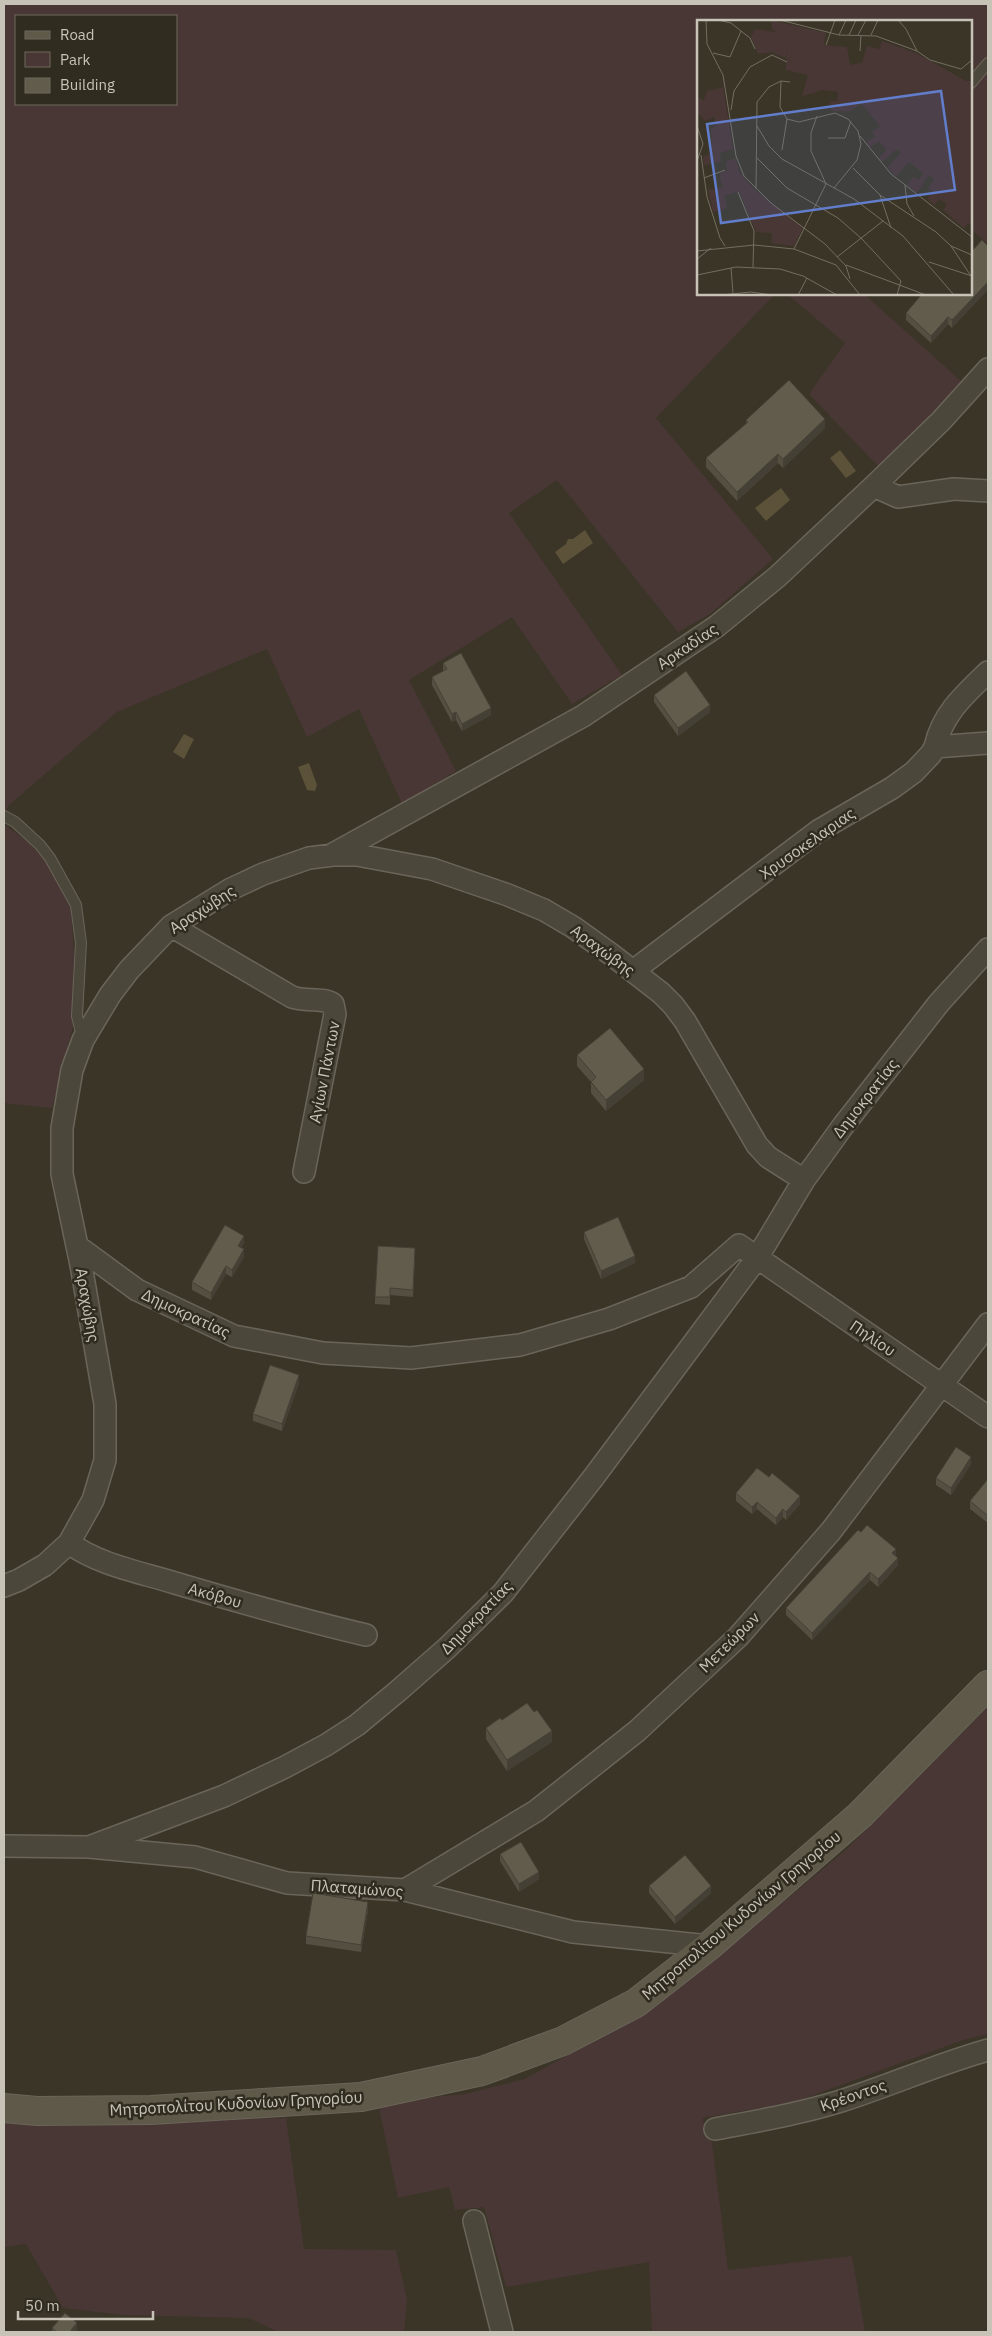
<svg xmlns="http://www.w3.org/2000/svg" width="992" height="2336" font-family="'IBM Plex Sans',sans-serif">
  <rect width="100%" height="100%" fill="#3b3527"/>
  <!-- green -->
  <path fill="#493736" fill-rule="evenodd" d="M 4,4 L 988,4 L 988,244 L 971,229 L 971,21 L 698,21 L 698,294 L 775,294 L 656,418 L 773,559 L 710,614 L 678,632 L 557,480 L 509,513 L 622,675 L 572,704 L 512,617 L 409,680 L 456,771 L 402,804 L 359,709 L 307,737 L 267,649 L 117,712 L 8,806 L 4,822 ZM 16,16 L 176,16 L 176,104 L 16,104 Z
    M 787,294 L 864,294 L 962,382 L 934,413 L 878,466 L 809,394 L 845,343 Z
    M 4,824 L 31,844 L 49,866 L 71,909 L 74,953 L 73,1026 L 52,1108 L 4,1103 Z
    M 988,1707 L 988,2034 L 963,2040 L 795,2102 L 702,2118 L 712,2143 L 728,2270 L 852,2256 L 865,2332 L 652,2332 L 649,2262 L 506,2287 L 484,2207 L 455,2210 L 449,2187 L 398,2198 L 378,2103 L 465,2094 L 525,2079 L 627,2022 L 708,1965 L 848,1848 Z
    M 286,2118 L 304,2249 L 396,2250 L 407,2300 L 404,2332 L 278,2332 L 249,2318 L 123,2315 L 63,2308 L 26,2244 L 4,2247 L 4,2122 C 97,2115 192,2121 286,2118 Z"/>
  <!-- water -->
  <path fill="#5c5239" d="M 840,450 L 856,471 L 846,478 L 830,458 Z
    M 781,488 L 790,500 L 766,521 L 755,508 Z
    M 585,530 L 593,543 L 563,564 L 555,552 L 566,544 L 568,539 L 573,539 Z
    M 184,734 L 194,739 L 184,759 L 173,752 Z
    M 309,763 L 317,785 L 315,791 L 307,790 L 298,767 Z"/>
  <g fill="none" stroke-linecap="round" stroke-linejoin="round">
    <!-- lane casing -->
    <g stroke="#6a6559" stroke-width="12">
      <path id="lane" d="M 971,83 L 988,63
        M 4,816 L 15,822 L 40,845 L 50,858 L 76,905 L 81,943 L 77,1016 L 82,1036"/>
    </g>
    <!-- street casing -->
    <g stroke="#6a6559" stroke-width="24">
      <path id="street" d="M 874,486 L 898,497 L 954,489 L 988,491
        M 935,747 C 942,714 965,694 988,672
        M 333,854 L 583,716 L 717,626 L 777,577 L 874,486 L 941,421 L 988,369
        M 171,926 L 292,997 C 305,1002 323,997 333,1004 L 335,1014 L 304,1172
        M 633,971 L 818,831 L 892,788 L 914,772 L 931,754 L 935,747 L 988,743
        M 77,1246 L 137,1290 L 234,1336 L 323,1353 L 411,1358 L 520,1345 L 609,1319 L 691,1287 L 739,1245 L 988,1417
        M 69,1543 C 99,1565 140,1572 175,1583 C 239,1602 302,1620 366,1635
        M 4,1586 L 19,1580 L 45,1565 L 69,1543 L 93,1500 L 105,1460 L 105,1404 L 81,1265 L 62,1174 L 62,1128 L 72,1070 L 83,1040 L 110,995 L 129,970 L 171,926 L 231,889 L 263,874 L 309,858 L 333,855 L 357,855 L 432,869 L 508,895 L 544,910 L 573,927 L 612,955 L 661,993 L 673,1005 L 685,1021 L 757,1145 L 768,1157 L 804,1180
        M 4,1846 L 89,1847 L 195,1857 L 287,1883 L 405,1890 L 573,1932 L 709,1946
        M 89,1847 L 224,1796 L 285,1767 L 326,1745 L 357,1725 L 398,1691 L 447,1648 L 503,1593 L 593,1478 L 757,1258 L 804,1180 L 843,1126 L 939,1003 L 988,949
        M 405,1890 L 536,1811 L 637,1731 L 738,1637 L 831,1531 L 988,1324
        M 715,2129 C 757,2121 799,2114 841,2101 C 891,2085 938,2064 988,2050
        M 474,2221 L 502,2332"/>
    </g>
    <!-- secondary casing -->
    <g stroke="#6a6559" stroke-width="30">
      <path id="secondary" d="M 4,2108 L 37,2111 L 151,2110 L 361,2097 L 482,2071 L 563,2041 L 636,2003 L 709,1946 L 860,1815 L 988,1685"/>
    </g>
    <!-- lane -->
    <use href="#lane" stroke="#4c473b" stroke-width="10"/>
    <!-- street -->
    <use href="#street" stroke="#4c473b" stroke-width="21"/>
    <!-- secondary -->
    <use href="#secondary" stroke="#5e5949" stroke-width="28"/>
  </g>
  <!-- wall -->
  <path fill="#544f41" d="M 971,294 L 952,328 L 948,324 L 931,343 L 906,320 L 906,313 Z
    M 746,420 L 825,428 L 783,468 L 778,463 L 737,501 L 706,467 L 706,458 L 746,424 Z
    M 443,663 L 491,715 L 462,731 L 456,720 L 452,722 L 432,685 L 432,677 L 443,671 Z
    M 654,695 L 710,712 L 678,736 L 654,702 Z
    M 577,1055 L 644,1080 L 606,1111 L 591,1093 L 591,1082 L 577,1066 Z
    M 584,1232 L 635,1263 L 601,1279 L 584,1239 Z
    M 244,1243 L 241,1248 L 244,1257 L 232,1277 L 226,1274 L 211,1300 L 192,1290 L 192,1282 Z
    M 415,1256 L 413,1297 L 390,1295 L 390,1305 L 375,1304 L 375,1297 Z
    M 299,1383 L 282,1431 L 253,1421 L 253,1414 Z
    M 971,1464 L 951,1495 L 936,1485 L 936,1478 Z
    M 988,1479 L 988,1523 L 970,1509 L 970,1501 Z
    M 736,1493 L 800,1504 L 786,1520 L 783,1517 L 776,1525 L 757,1509 L 752,1514 L 736,1501 Z
    M 896,1556 L 898,1565 L 878,1587 L 870,1580 L 812,1640 L 786,1615 L 786,1608 Z
    M 502,1720 L 552,1742 L 507,1771 L 486,1739 L 486,1728 Z
    M 500,1854 L 539,1879 L 519,1892 L 500,1861 Z
    M 649,1886 L 711,1893 L 675,1924 L 649,1893 Z
    M 368,1910 L 361,1952 L 306,1944 L 306,1936 Z
    M 52,2328 L 77,2331 L 76,2332 L 52,2332 Z"/>
  <!-- shaded-wall -->
  <path fill="#454035" d="M 988,275 L 988,290 L 952,328 L 952,320 Z
    M 948,317 L 948,324 L 931,343 L 931,336 Z
    M 825,419 L 825,428 L 783,468 L 783,459 Z
    M 778,454 L 778,463 L 737,501 L 737,492 Z
    M 710,705 L 710,712 L 678,736 L 678,728 Z
    M 491,708 L 491,715 L 462,731 L 462,724 Z
    M 456,712 L 456,720 L 452,722 L 452,714 Z
    M 644,1069 L 644,1080 L 606,1111 L 606,1100 Z
    M 244,1236 L 244,1243 L 238,1253 L 238,1246 Z
    M 244,1249 L 244,1257 L 232,1277 L 232,1270 Z
    M 635,1256 L 635,1263 L 601,1279 L 601,1271 Z
    M 226,1266 L 226,1274 L 211,1300 L 211,1293 Z
    M 299,1375 L 299,1383 L 282,1431 L 282,1424 Z
    M 971,1457 L 971,1464 L 951,1495 L 951,1488 Z
    M 800,1496 L 800,1504 L 786,1520 L 786,1512 Z
    M 757,1502 L 757,1509 L 752,1514 L 752,1507 Z
    M 783,1509 L 783,1517 L 776,1525 L 776,1518 Z
    M 896,1549 L 896,1556 L 892,1553 Z
    M 898,1558 L 898,1565 L 878,1587 L 878,1579 Z
    M 870,1572 L 870,1580 L 812,1640 L 812,1633 Z
    M 552,1731 L 552,1742 L 507,1771 L 507,1760 Z
    M 539,1872 L 539,1879 L 519,1892 L 519,1884 Z
    M 711,1886 L 711,1893 L 675,1924 L 675,1917 Z
    M 368,1902 L 368,1910 L 361,1952 L 361,1945 Z
    M 77,2323 L 77,2331 L 76,2332 L 71,2332 L 71,2330 Z"/>
  <!-- building -->
  <path fill="#625c4c" stroke="#454035" d="M 982,240 L 988,246 L 988,282 L 952,320 L 948,317 L 931,336 L 906,313 L 922,294 L 971,294 L 971,252 Z
    M 789,380 L 825,419 L 783,459 L 778,454 L 737,492 L 706,458 L 748,422 L 746,420 Z
    M 461,653 L 491,708 L 462,724 L 456,712 L 452,714 L 432,677 L 447,669 L 443,663 Z
    M 686,671 L 710,705 L 678,728 L 654,695 Z
    M 610,1028 L 644,1069 L 606,1100 L 591,1082 L 596,1077 L 577,1055 Z
    M 618,1217 L 635,1256 L 601,1271 L 584,1232 Z
    M 225,1225 L 244,1236 L 238,1246 L 244,1249 L 232,1270 L 226,1266 L 211,1293 L 192,1282 Z
    M 378,1246 L 415,1248 L 413,1290 L 390,1288 L 390,1297 L 375,1297 Z
    M 270,1365 L 299,1375 L 282,1424 L 253,1414 Z
    M 956,1447 L 971,1457 L 951,1488 L 936,1478 Z
    M 757,1468 L 769,1477 L 772,1473 L 800,1496 L 786,1512 L 783,1509 L 776,1518 L 757,1502 L 752,1507 L 736,1493 Z
    M 988,1479 L 988,1516 L 970,1501 Z
    M 867,1525 L 896,1549 L 892,1553 L 898,1558 L 878,1579 L 870,1572 L 812,1633 L 786,1608 L 858,1530 L 861,1532 Z
    M 527,1703 L 534,1712 L 537,1710 L 552,1731 L 507,1760 L 486,1728 L 500,1718 L 502,1720 Z
    M 521,1842 L 539,1872 L 519,1884 L 500,1854 Z
    M 685,1855 L 711,1886 L 675,1917 L 649,1886 Z
    M 313,1893 L 368,1902 L 361,1945 L 306,1936 Z
    M 65,2313 L 77,2323 L 71,2330 L 74,2332 L 57,2332 L 52,2328 Z"/>
  <g text-anchor="middle" stroke-width="5" stroke-linejoin="round" paint-order="stroke">
    <!-- street labels -->
    <g font-size="16" fill="#c7c3b7" stroke="#312c20">
      <text transform="translate(687 646) rotate(-34)" y="6">Αρκαδίας</text>
      <text transform="translate(807 843) rotate(-35)" y="6">Χρυσοκελαριας</text>
      <text transform="translate(202 909) rotate(-33)" y="6">Αραχώβης</text>
      <text transform="translate(603 950) rotate(36)" y="6">Αραχώβης</text>
      <text transform="translate(324 1072) rotate(-79)" y="6">Αγίων Πάντων</text>
      <text transform="translate(865 1098) rotate(-52)" y="6">Δημοκρατίας</text>
      <text transform="translate(88 1305) rotate(80)" y="6">Αραχώβης</text>
      <text transform="translate(186 1313) rotate(25)" y="6">Δημοκρατίας</text>
      <text transform="translate(873 1338) rotate(34)" y="6">Πηλίου</text>
      <text transform="translate(215 1595) rotate(16)" y="6">Ακόβου</text>
      <text transform="translate(476 1617) rotate(-46)" y="6">Δημοκρατίας</text>
      <text transform="translate(729 1642) rotate(-45)" y="6">Μετεώρων</text>
      <text transform="translate(357 1888) rotate(4)" y="6">Πλαταμώνος</text>
      <text transform="translate(741 1915) rotate(-40)" y="6">Μητροπολίτου Κυδονίων Γρηγορίου</text>
      <text transform="translate(853 2095) rotate(-19)" y="6">Κρέοντος</text>
      <text transform="translate(236 2103) rotate(-3)" y="6">Μητροπολίτου Κυδονίων Γρηγορίου</text>
    </g>
  </g>
  <!-- overview -->
  <g transform="translate(697 20)">
    <rect width="275" height="275" fill="#3b3527"/>
    <path d="M 74,0 L 129,13 L 127,25 L 150,27 L 153,45 L 165,43 L 170,26 L 182,29 L 185,21 L 219,33 L 269,61 L 275,61 L 275,205 L 271,203 L 267,208 L 246,190 L 250,184 L 242,179 L 238,185 L 230,179 L 235,171 L 231,168 L 237,159 L 232,155 L 220,173 L 210,165 L 216,157 L 222,160 L 226,153 L 212,142 L 199,156 L 193,150 L 191,147 L 204,133 L 200,129 L 185,142 L 182,138 L 190,130 L 182,121 L 173,127 L 169,122 L 178,117 L 175,112 L 183,106 L 164,83 L 154,91 L 134,91 L 133,81 L 140,81 L 141,72 L 126,70 L 105,76 L 111,55 L 89,50 L 90,25 L 89,38 L 74,32 L 61,34 L 54,17 L 58,9 L 79,12 L 75,9 ZM 26,67 L 36,129 L 23,133 L 24,142 L 7,145 L 6,137 L 13,134 L 15,128 L 14,109 L 19,105 L 17,97 L 8,101 L 0,92 L 0,77 L 7,80 L 10,71 ZM 38,138 L 43,153 L 57,169 L 106,208 L 97,226 L 74,223 L 75,213 L 59,212 L 42,171 L 27,176 L 30,188 L 16,192 L 11,170 L 26,168 L 22,154 L 30,150 L 29,142 Z" fill="#493736"/>
    <path fill="none" stroke="#736e61" stroke-width="1" d="M 9,0 L 10,24 L 26,55 L 39,136 L 47,156 L 74,183 L 128,224 L 149,246 L 153,259M 21,0 L 34,3 L 44,11 L 53,18 L 58,29M 83,0 L 142,15 L 179,16 L 220,31M 201,0 L 209,9 L 220,31 L 233,40 L 264,49 L 275,40M 142,15 L 149,0M 152,15 L 159,0M 161,15 L 169,0M 174,15 L 181,0M 129,25 L 138,0M 163,31 L 164,15M 16,33 L 33,37 L 44,11M 84,61 L 83,87 L 90,99 L 102,102 L 138,93 L 151,99 L 161,111 L 164,124 L 160,140 L 137,168M 34,90 L 37,71 L 53,47 L 75,35 L 90,42M 120,96 L 114,113 L 114,131 L 129,164M 0,106 L 6,124 L 0,141M 60,106 L 72,126 L 85,139 L 157,179 L 206,216 L 257,275M 163,116 L 194,154 L 275,217M 131,118 L 148,118 L 154,101M 85,130 L 90,99M 4,135 L 10,177 L 23,218 L 28,226M 60,138 L 90,168 L 141,198 L 165,219 L 204,261 L 200,275M 156,148 L 183,175 L 194,208M 7,158 L 28,150M 208,165 L 210,184 L 217,196M 59,169 L 60,82 L 72,67 L 84,61 L 93,62M 41,172 L 57,211 L 56,247M 183,175 L 239,212 L 254,226 L 274,256M 254,226 L 275,235M 97,229 L 129,164M 0,231 L 57,225 L 97,229 L 139,245 L 163,275M 140,237 L 186,201M 0,239 L 14,228M 232,242 L 275,256M 149,245 L 229,275M 34,248 L 36,273M 0,255 L 39,247 L 83,249 L 106,256 L 140,275M 24,275 L 54,272 L 75,275M 101,275 L 110,258"/>
    <path fill="#617dcb" fill-opacity="0.15" stroke="#617dcb" stroke-width="2.5" d="M 244,71 L 258,170 L 24,203 L 10,104 Z"/>
    <rect width="275" height="275" fill="none" stroke="#c7c3b7" stroke-width="2.5"/>
  </g>
  <!-- border -->
  <rect width="992" height="2336" fill="none" stroke="#c7c3b7" stroke-width="10"/>
  <!-- legend -->
  <rect x="15" y="15" width="162" height="90" fill="#312c20" stroke="#6d685c"/>
  <rect x="25" y="31" width="25" height="8" fill="#5e5949" stroke="#6d685c"/>
  <text x="60" y="40" font-size="15" fill="#c7c3b7">Road</text>
  <rect x="25" y="52" width="25" height="15" fill="#493736" stroke="#6d685c"/>
  <text x="60" y="65" font-size="15" fill="#c7c3b7">Park</text>
  <rect x="25" y="78" width="25" height="15" fill="#625c4c" stroke="#6d685c"/>
  <text x="60" y="90" font-size="15" fill="#c7c3b7">Building</text>
  <!-- scale -->
  <path d="M18 2311v8h135v-8" fill="none" stroke="#c7c3b7" stroke-width="2.5"/>
  <text x="25" y="2311" font-size="15" fill="#c7c3b7" stroke="#312c20" stroke-width="4" paint-order="stroke">50 m</text>
</svg>
